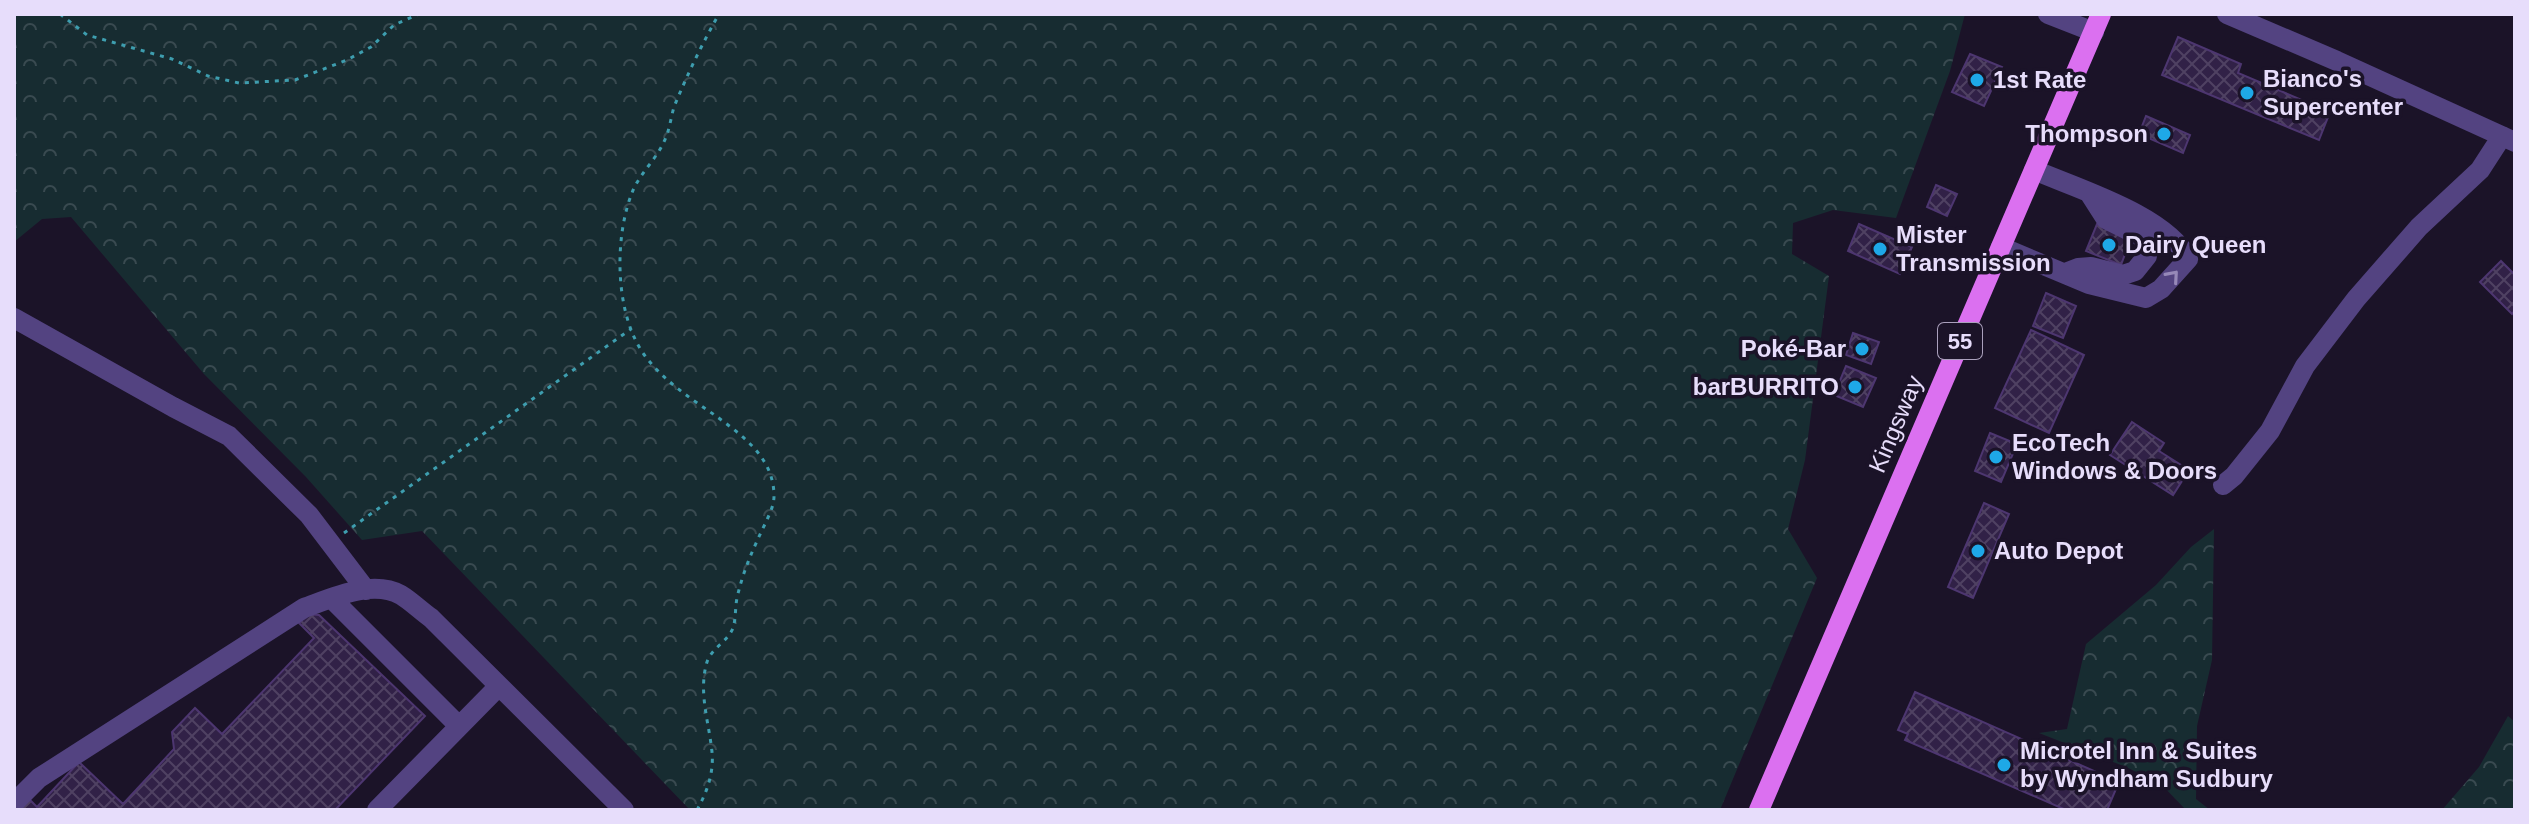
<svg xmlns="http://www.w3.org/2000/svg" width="2529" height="824" font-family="Helvetica,sans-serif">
  <defs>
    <pattern id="forest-crowns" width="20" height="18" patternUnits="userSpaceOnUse" patternTransform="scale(2)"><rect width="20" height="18" fill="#172c31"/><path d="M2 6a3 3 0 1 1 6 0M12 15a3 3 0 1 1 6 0" fill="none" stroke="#394a50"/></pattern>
    <pattern id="building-cross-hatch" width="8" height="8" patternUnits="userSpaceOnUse" patternTransform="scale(2)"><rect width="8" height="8" fill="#312147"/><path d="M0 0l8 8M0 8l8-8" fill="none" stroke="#4f4162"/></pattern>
  </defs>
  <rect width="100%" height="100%" fill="#1b1328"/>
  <!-- forest -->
  <path fill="url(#forest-crowns)" d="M 14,14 L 1965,14 L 1950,71 L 1896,218 L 1833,210 L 1793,223 L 1792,254 L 1829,276 L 1805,460 L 1788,529 L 1817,578 L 1720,810 L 690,810 L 422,531 L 362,540 L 306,477 L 204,374 L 71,217 L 42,219 L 14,242 Z
    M 2214,529 L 2212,660 L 2197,726 L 2196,799 L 2210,810 L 2186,810 L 2161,784 L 2126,767 L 2039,733 L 2067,729 L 2086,644 L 2156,585 L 2191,547 Z
    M 2508,716 L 2515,722 L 2515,810 L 2442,810 L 2479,767 Z"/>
  <!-- building -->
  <path fill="url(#building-cross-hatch)" stroke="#4d3670" stroke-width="2" d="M 2178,37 L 2241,64 L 2238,73 L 2330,112 L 2319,140 L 2162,75 Z
    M 1970,54 L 2002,67 L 1984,106 L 1952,92 Z
    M 2146,116 L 2190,135 L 2183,153 L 2139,134 Z
    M 1936,185 L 1957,194 L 1947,216 L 1927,207 Z
    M 1859,224 L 1912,247 L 1900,274 L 1848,251 Z
    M 2097,224 L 2131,238 L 2121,265 L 2086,251 Z
    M 2501,261 L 2515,275 L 2515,310 L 2512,314 L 2480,282 Z
    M 2046,293 L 2076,306 L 2063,338 L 2033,326 Z
    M 2031,330 L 2084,355 L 2049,433 L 1995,408 Z
    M 1853,333 L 1879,342 L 1871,364 L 1846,355 Z
    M 1846,366 L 1876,378 L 1863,407 L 1834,395 Z
    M 2132,422 L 2164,443 L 2159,451 L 2189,470 L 2173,495 L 2110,455 Z
    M 1990,433 L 2017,444 L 2001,482 L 1975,471 Z
    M 1984,503 L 2009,514 L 1973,598 L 1948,587 Z
    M 307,614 L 319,615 L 425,716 L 335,810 L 14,810 L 27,797 L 37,807 L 79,762 L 123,804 L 174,749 L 172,732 L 195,708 L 222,734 L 314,638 L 299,623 Z
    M 1915,692 L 2119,782 L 2107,810 L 2066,810 L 1905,740 L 1908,734 L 1898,730 Z"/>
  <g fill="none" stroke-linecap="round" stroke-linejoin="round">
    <!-- path -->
    <path stroke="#3e9eaf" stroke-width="3" stroke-dasharray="4 6" stroke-linecap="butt" d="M 60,14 L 87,35 L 172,59 L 208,76 L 239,83 L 295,80 L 347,60 L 371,47 L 394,25 L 419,14
      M 344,533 L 631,329
      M 697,810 C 707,792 714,773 712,752 C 709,722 698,692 707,662 C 711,649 728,641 733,628 C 736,619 735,608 737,598 C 743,571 753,549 765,524 C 769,515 774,506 774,496 C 774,458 743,436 716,416 C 690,398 661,379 643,353 C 614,311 614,233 634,188 C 643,170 659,156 666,137 C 670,127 671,117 674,107 C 687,75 702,44 719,14"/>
    <!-- minor -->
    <path stroke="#534381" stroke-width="20" d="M 2048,14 L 2094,32
      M 2227,14 L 2337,61 L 2515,142
      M 2001,247 L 2089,284 L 2146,298 L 2161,289 L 2188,259 C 2167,216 2078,189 2034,170
      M 2065,273 L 2078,268 L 2091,267 L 2123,275 L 2135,271 L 2147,256 L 2148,244 L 2144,238 L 2106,219 L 2090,194
      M 14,318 L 173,407 L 229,436 L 309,515 L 366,590
      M 2223,485 L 2234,476 L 2270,431 L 2305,366 L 2356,299 L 2419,227 L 2480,170 L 2502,136
      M 331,598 L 459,726
      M 14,803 L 39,778 L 304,608 C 332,598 372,579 401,595 C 411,601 421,611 431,618 L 624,810
      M 377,810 L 499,686"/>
    <!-- major -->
    <path stroke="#db70f0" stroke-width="20" d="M 1759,810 L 2101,14"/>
  </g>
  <!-- one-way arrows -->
  <defs><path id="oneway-chevron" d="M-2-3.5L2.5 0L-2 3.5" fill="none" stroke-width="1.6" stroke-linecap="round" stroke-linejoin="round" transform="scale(2)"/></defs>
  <use stroke="#9688b8" href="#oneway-chevron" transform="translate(2173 276) rotate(-49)"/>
  <!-- markers -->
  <g fill="#1ea8e7" stroke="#1b1328" stroke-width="3">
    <circle cx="1977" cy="80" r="8"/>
    <circle cx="2247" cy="93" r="8"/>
    <circle cx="2164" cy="134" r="8"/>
    <circle cx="2109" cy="245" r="8"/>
    <circle cx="1880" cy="249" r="8"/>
    <circle cx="1862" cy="349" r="8"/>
    <circle cx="1855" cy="387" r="8"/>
    <circle cx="1996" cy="457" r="8"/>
    <circle cx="1978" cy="551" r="8"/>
    <circle cx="2004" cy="765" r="8"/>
  </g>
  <g text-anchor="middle" stroke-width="7" stroke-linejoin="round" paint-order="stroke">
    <!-- shield labels -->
    <rect fill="#1b1328" stroke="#aaa0bc" stroke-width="2" x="1938" y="323" width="44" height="36" rx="6"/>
    <g font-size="22" font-weight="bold" fill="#e7ddfb">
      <text x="1960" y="349">55</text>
    </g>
    <!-- poi labels -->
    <g font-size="24" font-weight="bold" fill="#e7ddfb" stroke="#1b1328" text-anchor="start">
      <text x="2263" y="87">Bianco's<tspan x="2263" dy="28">Supercenter</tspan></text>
      <text x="1993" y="88">1st Rate</text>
      <text x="2148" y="142" text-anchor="end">Thompson</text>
      <text x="1896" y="243">Mister<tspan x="1896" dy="28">Transmission</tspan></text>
      <text x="2125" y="253">Dairy Queen</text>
      <text x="1846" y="357" text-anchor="end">Poké-Bar</text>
      <text x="1839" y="395" text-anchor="end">barBURRITO</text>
      <text x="2012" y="451">EcoTech<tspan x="2012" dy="28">Windows &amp; Doors</tspan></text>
      <text x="1994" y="559">Auto Depot</text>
      <text x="2020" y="759">Microtel Inn &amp; Suites<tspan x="2020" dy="28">by Wyndham Sudbury</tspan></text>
    </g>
    <!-- street labels -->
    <g font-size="24" fill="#e7ddfb" stroke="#1b1328">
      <text transform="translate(1896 424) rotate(-67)" y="8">Kingsway</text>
    </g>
  </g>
  <!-- border -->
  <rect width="2529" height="824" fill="none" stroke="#e7ddfb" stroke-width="32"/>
</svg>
